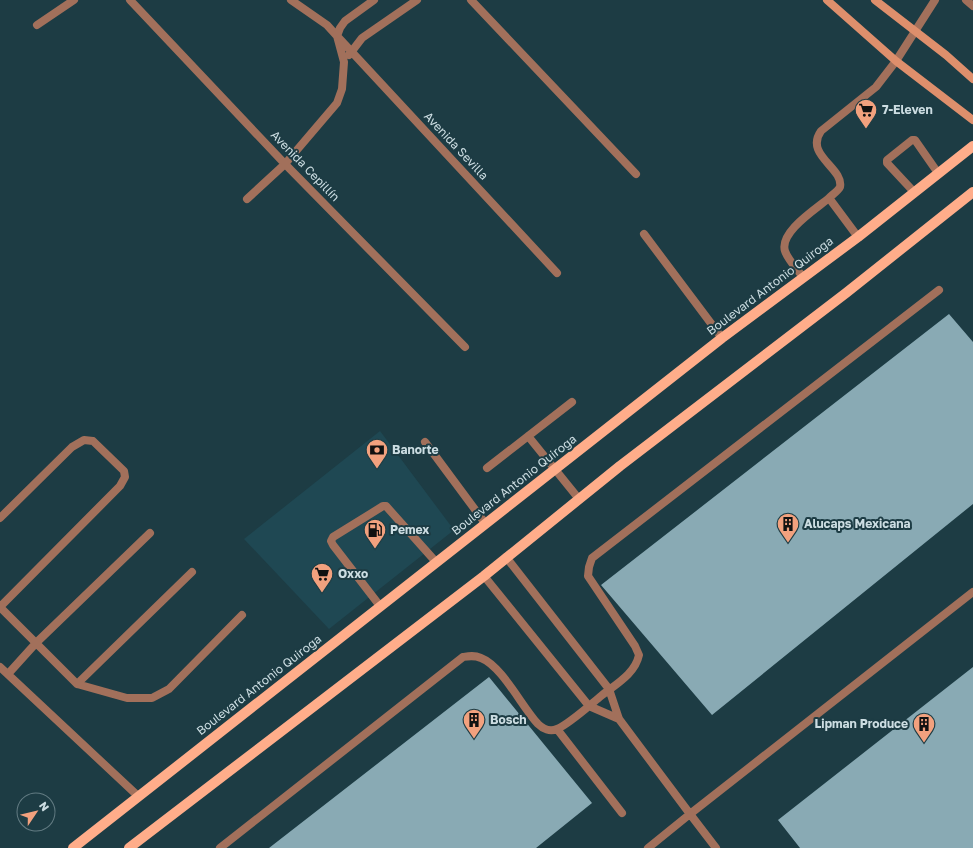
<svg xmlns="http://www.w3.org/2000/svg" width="973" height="848" font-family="'Golos Text',sans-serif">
  <rect width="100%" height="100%" fill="#1d3c44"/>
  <!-- built -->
  <path fill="#1f4853" d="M 380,431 L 454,530 L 329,629 L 244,539 Z"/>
  <!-- building -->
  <path fill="#89aab4" d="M 949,314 L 973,342 L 973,504 L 712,715 L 601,585 Z
    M 973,667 L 973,848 L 800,848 L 778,820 Z
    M 489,677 L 592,803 L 536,848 L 269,848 Z"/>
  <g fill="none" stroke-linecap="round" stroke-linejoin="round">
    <!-- lane -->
    <path stroke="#a2705b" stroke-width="8" d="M 966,0 L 973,6
      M 914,192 L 887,163 L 887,160 L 912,140 L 915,140 L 938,173
      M 644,234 L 722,338
      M 858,237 L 829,198 C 832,195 838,191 840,187 C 844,168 804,155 821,131 L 876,87 L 896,61 L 935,0
      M 803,277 C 797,269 788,260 785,251 C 779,232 816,209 829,198
      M 528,436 L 579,499
      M 425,442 L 485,523
      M 487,468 L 572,402
      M 0,518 L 72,447 L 84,440 L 93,441 L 124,471 L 125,477 L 120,486 L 0,607 L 77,684 L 127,698 L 152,698 L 169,689 L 242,615
      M 506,557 L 609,689 L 619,719 L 690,814 L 648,848
      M 484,576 L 589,706 L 619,719
      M 380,606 L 333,545 L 331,541 L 333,537 L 383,506 L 386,506 L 436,562
      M 0,667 L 138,796
      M 8,674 L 36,643 L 150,533
      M 77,684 L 192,572
      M 557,729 L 622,813
      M 220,848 L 463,657 C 469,656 474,655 481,658 C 502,666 522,707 538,724 C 543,729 550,732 557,729 C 569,724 590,705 601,696 C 616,684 635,674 639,655 L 635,646 L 588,576 L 589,567 L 592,558 L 939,290
      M 716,848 L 690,814 L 973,592"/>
    <!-- street -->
    <path stroke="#a2705b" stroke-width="8" d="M 130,0 L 285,164 L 465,347
      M 291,0 L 327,25 L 337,36 L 557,273
      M 471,0 L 636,174
      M 37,25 L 74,0
      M 349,55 L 362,38 L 417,0
      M 247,199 L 285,164 L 337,103 L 342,89 L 344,62 L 337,36 L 340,28 L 345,21 L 374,0"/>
    <!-- secondary -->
    <path stroke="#de8f6c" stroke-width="8" d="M 827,0 L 896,61 L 973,120
      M 875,0 L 946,55 L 973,79"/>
    <!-- primary -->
    <path stroke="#ffad8a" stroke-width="10" d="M 73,848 L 722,338 L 858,237 L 973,146
      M 129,848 L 484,576 L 620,466 L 846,293 L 973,192"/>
  </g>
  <!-- icons -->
  <defs>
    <g id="supermarket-pin" transform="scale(1.15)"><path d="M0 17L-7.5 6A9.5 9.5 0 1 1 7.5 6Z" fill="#f2a17e" stroke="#1d3c44"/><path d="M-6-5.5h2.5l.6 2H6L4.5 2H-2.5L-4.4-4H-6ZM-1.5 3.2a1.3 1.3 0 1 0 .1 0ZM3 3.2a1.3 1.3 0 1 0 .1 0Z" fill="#111"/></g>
    <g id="bank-pin" transform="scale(1.15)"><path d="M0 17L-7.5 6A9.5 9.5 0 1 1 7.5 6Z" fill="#f2a17e" stroke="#1d3c44"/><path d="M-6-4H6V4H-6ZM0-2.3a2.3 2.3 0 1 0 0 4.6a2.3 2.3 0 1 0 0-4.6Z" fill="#111"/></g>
    <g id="building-pin" transform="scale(1.15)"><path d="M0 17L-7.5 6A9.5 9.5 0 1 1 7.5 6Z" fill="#f2a17e" stroke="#1d3c44"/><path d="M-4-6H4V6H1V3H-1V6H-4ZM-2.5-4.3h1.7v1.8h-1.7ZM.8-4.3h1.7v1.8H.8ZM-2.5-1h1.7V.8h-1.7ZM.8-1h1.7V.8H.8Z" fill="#111"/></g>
    <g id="fuel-pin" transform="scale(1.15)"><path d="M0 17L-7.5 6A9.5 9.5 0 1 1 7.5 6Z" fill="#f2a17e" stroke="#1d3c44"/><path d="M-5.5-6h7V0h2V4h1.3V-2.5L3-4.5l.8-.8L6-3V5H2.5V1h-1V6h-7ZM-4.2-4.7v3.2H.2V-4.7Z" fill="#111"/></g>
  </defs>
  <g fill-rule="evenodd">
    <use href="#supermarket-pin" x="866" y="110"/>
    <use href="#bank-pin" x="377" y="450"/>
    <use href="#building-pin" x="788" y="524"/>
    <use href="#fuel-pin" x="375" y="530"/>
    <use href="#supermarket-pin" x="322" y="574"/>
    <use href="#building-pin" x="474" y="720"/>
    <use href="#building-pin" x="924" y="724"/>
  </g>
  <g text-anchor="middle" stroke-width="4" stroke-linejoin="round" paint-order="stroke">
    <!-- poi labels -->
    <g font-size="12" font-weight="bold" fill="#ccdde2" stroke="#1d3c44" text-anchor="start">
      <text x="882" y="114">7-Eleven</text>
      <text x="392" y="454">Banorte</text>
      <text x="804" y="528">Alucaps Mexicana</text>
      <text x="390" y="534">Pemex</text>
      <text x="338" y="578">Oxxo</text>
      <text x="490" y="724">Bosch</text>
      <text x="908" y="728" text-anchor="end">Lipman Produce</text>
    </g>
    <!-- street labels -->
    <g font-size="12" fill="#ccdde2" stroke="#1d3c44">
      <text transform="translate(456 146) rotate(47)" y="4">Avenida Sevilla</text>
      <text transform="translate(305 166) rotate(46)" y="4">Avenida Cepillín</text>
      <text transform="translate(770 286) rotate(-37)" y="4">Boulevard Antonio Quiroga</text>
      <text transform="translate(514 485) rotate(-38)" y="4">Boulevard Antonio Quiroga</text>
      <text transform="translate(259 685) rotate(-38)" y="4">Boulevard Antonio Quiroga</text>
    </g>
  </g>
  <!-- north arrow -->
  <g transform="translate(36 812) rotate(55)"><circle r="19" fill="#1d3c44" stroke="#637c83"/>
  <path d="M0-3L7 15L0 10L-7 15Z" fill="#f2a17e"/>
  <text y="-6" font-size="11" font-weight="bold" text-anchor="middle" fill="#ccdde2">N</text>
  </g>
</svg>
